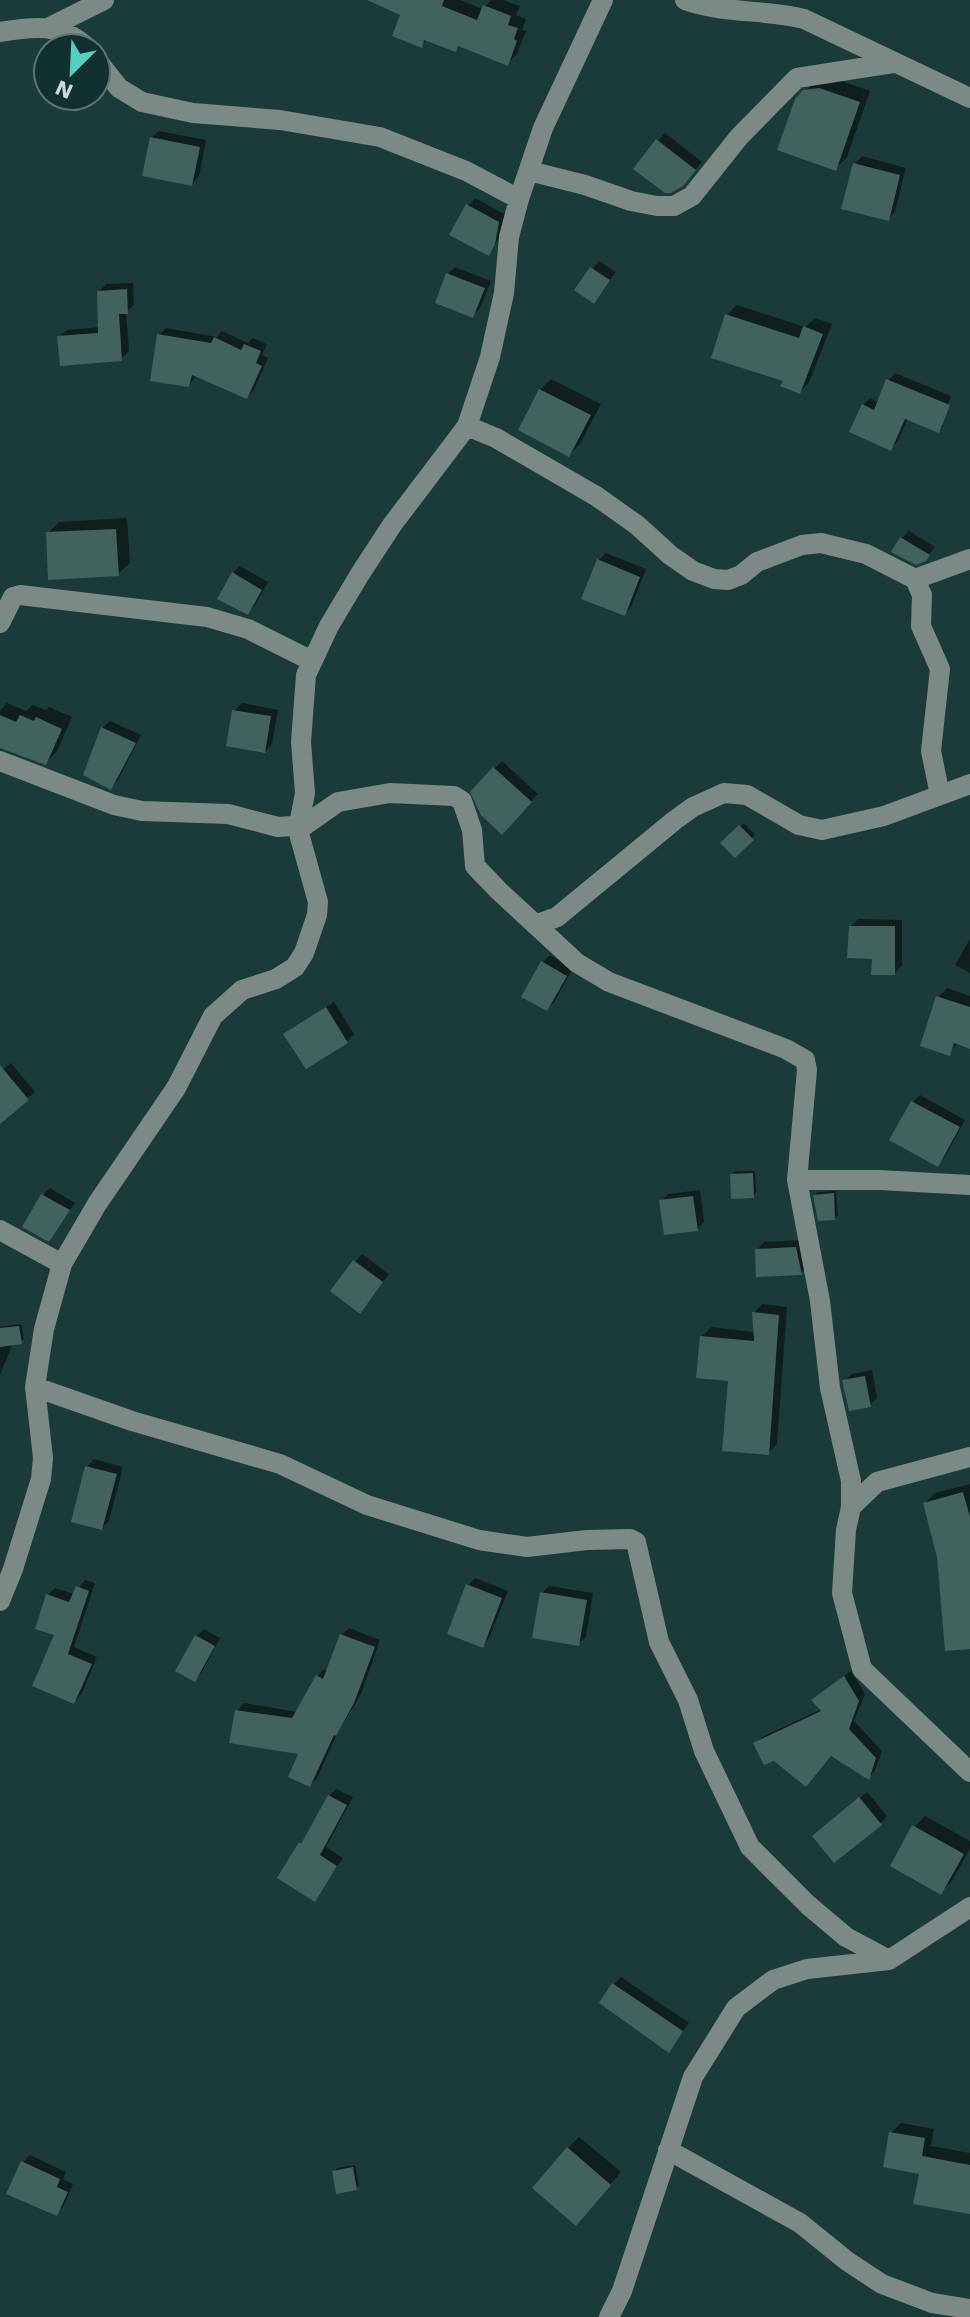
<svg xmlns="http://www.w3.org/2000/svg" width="970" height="2317" font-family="'Work Sans',sans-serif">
  <rect width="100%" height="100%" fill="#1b3b38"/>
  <!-- shadow -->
  <path fill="#0007" d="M 400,0 L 460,0 L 483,9 L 491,0 L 503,0 L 520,6 L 516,15 L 526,19 L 522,30 L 526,31 L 517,54 L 508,63 L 460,45 L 455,49 L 428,39 L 421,45 L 403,13 Z
    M 831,77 L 870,91 L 847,157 L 836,168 L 796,100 L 817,80 Z
    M 159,131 L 206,140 L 199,176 L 192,184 L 151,138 Z
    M 665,133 L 702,162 L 690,176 L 658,141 Z
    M 862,156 L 906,168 L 895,212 L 888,219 L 855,164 Z
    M 475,198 L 506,215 L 502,235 L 488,254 L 468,206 Z
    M 599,261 L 616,272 L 593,301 L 576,290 Z
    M 455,267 L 491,281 L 480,308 L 473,316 L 448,274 Z
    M 133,283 L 134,305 L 126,312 L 129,351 L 121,359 L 59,337 L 67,330 L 100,327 L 99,292 L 106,284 Z
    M 737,305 L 805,327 L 815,318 L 832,324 L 809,382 L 800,392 L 727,315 Z
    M 166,328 L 217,337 L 222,331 L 248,343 L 253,338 L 267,344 L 262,355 L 268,358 L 254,390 L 247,397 L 197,375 L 189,385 L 159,335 Z
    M 895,373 L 951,396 L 940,425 L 944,425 L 938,431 L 908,418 L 898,441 L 891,448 L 863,405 L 870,398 L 878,402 L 888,381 Z
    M 551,379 L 601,404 L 580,444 L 569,455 L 540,390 Z
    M 127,518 L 130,563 L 118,574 L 48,533 L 59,522 Z
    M 909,531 L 935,547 L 925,559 L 902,538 Z
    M 606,553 L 646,569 L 631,607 L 624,614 L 598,561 Z
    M 240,566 L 268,582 L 255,606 L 248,613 L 233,573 Z
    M 7,703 L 26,711 L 33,705 L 46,710 L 49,707 L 72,717 L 57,751 L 46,763 L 0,747 L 0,710 Z
    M 242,703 L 278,710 L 272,744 L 265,751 L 234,711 Z
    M 110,721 L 141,735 L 118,780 L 111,788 L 102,728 Z
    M 502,761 L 538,794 L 502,832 L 473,792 Z
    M 744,823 L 755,835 L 735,855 L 723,843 Z
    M 858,919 L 902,920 L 902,965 L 895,973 L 874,957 L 851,927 Z
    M 970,939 L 970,973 L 955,965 Z
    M 550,955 L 573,968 L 554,1002 L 547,1009 L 543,962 Z
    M 947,988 L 970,996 L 970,1047 L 959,1042 L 949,1053 L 922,1045 L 938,997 Z
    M 334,1002 L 354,1034 L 347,1041 L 286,1034 Z
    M 11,1063 L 35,1092 L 0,1121 L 0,1072 Z
    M 920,1095 L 965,1120 L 945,1157 L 938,1164 L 913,1102 Z
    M 735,1171 L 755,1171 L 756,1193 L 753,1196 L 732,1175 Z
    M 50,1188 L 75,1203 L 49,1240 L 43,1195 Z
    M 700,1190 L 704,1222 L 697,1229 L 661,1201 L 668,1194 Z
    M 836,1191 L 838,1215 L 835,1218 L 815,1195 L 818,1192 Z
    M 803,1240 L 808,1265 L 801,1273 L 757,1250 L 764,1242 Z
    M 362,1254 L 389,1274 L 367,1304 L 355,1262 Z
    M 762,1304 L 787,1307 L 777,1444 L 768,1453 L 730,1379 L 702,1336 L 711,1327 L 755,1332 L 754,1313 Z
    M 21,1324 L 24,1339 L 13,1343 L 0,1375 L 0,1327 Z
    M 872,1370 L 877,1398 L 870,1405 L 844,1381 L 852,1374 Z
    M 94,1459 L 123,1467 L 109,1521 L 102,1528 L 87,1467 Z
    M 970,1484 L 970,1647 L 925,1503 L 935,1493 Z
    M 475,1578 L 508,1591 L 489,1638 L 482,1646 L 468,1585 Z
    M 85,1580 L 95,1583 L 74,1647 L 97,1657 L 81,1695 L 73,1702 L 48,1595 L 55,1588 L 74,1594 Z
    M 549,1586 L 593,1593 L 586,1637 L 578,1644 L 542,1593 Z
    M 349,1628 L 380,1640 L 361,1694 L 338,1732 L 317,1778 L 310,1785 L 301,1753 L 237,1711 L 244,1703 L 298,1712 L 317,1677 L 324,1669 L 328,1671 L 341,1635 Z
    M 204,1629 L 220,1638 L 202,1672 L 195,1680 L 197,1636 Z
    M 851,1671 L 865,1694 L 854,1721 L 882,1751 L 875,1771 L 869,1777 L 832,1754 L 756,1744 L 762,1737 L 822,1709 L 821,1694 Z
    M 336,1789 L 353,1797 L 326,1847 L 343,1858 L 314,1899 L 279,1878 L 307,1837 L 329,1796 Z
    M 867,1792 L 887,1816 L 880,1824 L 822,1829 Z
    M 925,1816 L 970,1841 L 970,1849 L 952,1881 L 941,1892 L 914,1827 Z
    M 621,1977 L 689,2023 L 668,2050 L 614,1984 Z
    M 901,2123 L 934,2129 L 931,2146 L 970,2153 L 970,2212 L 921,2173 L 891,2133 Z
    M 579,2137 L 621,2172 L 587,2212 L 568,2148 Z
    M 30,2155 L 66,2172 L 63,2179 L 73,2184 L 63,2207 L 56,2214 L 23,2162 Z
    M 355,2165 L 359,2185 L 356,2188 L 334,2172 L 337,2168 Z"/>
  <!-- building -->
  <path fill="#42625e" d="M 367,0 L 444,0 L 442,6 L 477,20 L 483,5 L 511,16 L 508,25 L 518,28 L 514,39 L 517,41 L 508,66 L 458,46 L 456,52 L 424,40 L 422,48 L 392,36 L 400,15 Z
    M 819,88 L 860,102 L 836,171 L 777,150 L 795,99 L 803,90 Z
    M 150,137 L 200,147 L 192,186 L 142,176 Z
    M 656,139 L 696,170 L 683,186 L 671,193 L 665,193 L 633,169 Z
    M 853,163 L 900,175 L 889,221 L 841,209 Z
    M 466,204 L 499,222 L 495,244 L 489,256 L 449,235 Z
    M 590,267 L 610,280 L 594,304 L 574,290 Z
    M 446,273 L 485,288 L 473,318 L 435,303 Z
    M 127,289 L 128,314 L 119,314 L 122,361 L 60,366 L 57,336 L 98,333 L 97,291 Z
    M 725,314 L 799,338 L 803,326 L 823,334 L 800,394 L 780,386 L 783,381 L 711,358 Z
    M 157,334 L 211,343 L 214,337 L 241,350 L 244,344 L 261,351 L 256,363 L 262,366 L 247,399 L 192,375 L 189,387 L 150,381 Z
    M 886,379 L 950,405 L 939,433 L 905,419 L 891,451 L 849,432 L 862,404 L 874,410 Z
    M 539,389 L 591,415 L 569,457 L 518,430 Z
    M 116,529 L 119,576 L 48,580 L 46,532 Z
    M 900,537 L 930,555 L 926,561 L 916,565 L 891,552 Z
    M 597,559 L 640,577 L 625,616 L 581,599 Z
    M 232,572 L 262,590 L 248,615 L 217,599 Z
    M 232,710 L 271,716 L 265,753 L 226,746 Z
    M 0,715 L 16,722 L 20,715 L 34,721 L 36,717 L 62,729 L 46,765 L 0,748 Z
    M 101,727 L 136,743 L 111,790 L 83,775 Z
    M 493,767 L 532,802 L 502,835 L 481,815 L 470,792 Z
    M 739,825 L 754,840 L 735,858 L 720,843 Z
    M 849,926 L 895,926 L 895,975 L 871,975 L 872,959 L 847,958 Z
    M 541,961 L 567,976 L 547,1011 L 521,997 Z
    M 936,996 L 970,1007 L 970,1049 L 954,1043 L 950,1056 L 920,1046 Z
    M 326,1007 L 348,1043 L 306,1069 L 283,1034 Z
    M 0,1065 L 29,1100 L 0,1124 Z
    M 911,1101 L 960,1127 L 938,1167 L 889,1140 Z
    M 753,1173 L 754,1198 L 731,1199 L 730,1174 Z
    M 834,1193 L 835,1220 L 818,1221 L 813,1195 Z
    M 41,1194 L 70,1210 L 49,1242 L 22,1227 Z
    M 693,1196 L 698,1231 L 664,1235 L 659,1200 Z
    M 796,1247 L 802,1275 L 756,1277 L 755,1249 Z
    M 353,1260 L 383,1282 L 360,1314 L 330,1291 Z
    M 752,1312 L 779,1315 L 769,1455 L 722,1451 L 728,1381 L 696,1378 L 700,1336 L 754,1341 Z
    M 19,1326 L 22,1344 L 0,1347 L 0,1328 Z
    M 865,1376 L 871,1407 L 849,1411 L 842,1380 Z
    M 85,1466 L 117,1474 L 102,1530 L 71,1522 Z
    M 963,1492 L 970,1517 L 970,1649 L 945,1651 L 937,1557 L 923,1503 Z
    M 466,1584 L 502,1598 L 483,1648 L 447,1634 Z
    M 76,1586 L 89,1591 L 68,1654 L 92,1664 L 74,1704 L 32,1686 L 54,1635 L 35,1629 L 46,1594 L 69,1602 Z
    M 540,1592 L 587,1600 L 579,1646 L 532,1638 Z
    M 340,1634 L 375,1647 L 354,1703 L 336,1736 L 334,1735 L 310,1787 L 288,1777 L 298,1754 L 229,1743 L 235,1710 L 292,1718 L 316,1675 L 323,1679 Z
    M 195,1635 L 215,1646 L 195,1682 L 175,1671 Z
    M 844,1676 L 859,1701 L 849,1729 L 876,1758 L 869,1780 L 831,1756 L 806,1787 L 774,1761 L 764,1765 L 753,1743 L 821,1711 L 811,1700 Z
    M 328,1795 L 347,1805 L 320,1855 L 337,1866 L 315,1902 L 277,1878 L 299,1842 L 301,1844 Z
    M 859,1797 L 882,1825 L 834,1863 L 812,1836 Z
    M 912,1825 L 964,1854 L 941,1895 L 890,1866 Z
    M 612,1983 L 683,2031 L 669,2053 L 599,2003 Z
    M 889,2132 L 925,2138 L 922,2156 L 970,2165 L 970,2214 L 913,2204 L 919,2174 L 883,2167 Z
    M 567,2147 L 611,2185 L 576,2226 L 532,2188 Z
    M 21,2161 L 60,2179 L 57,2187 L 68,2192 L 57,2216 L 6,2194 Z
    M 353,2167 L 357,2190 L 336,2194 L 332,2171 Z"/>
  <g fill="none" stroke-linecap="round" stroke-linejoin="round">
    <!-- minor -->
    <path stroke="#7b8987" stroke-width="20" d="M 685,0 C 724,14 764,9 804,19 L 970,98
      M 50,27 L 104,0
      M 0,32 C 34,26 61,23 88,48
      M 96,59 L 119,88 L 142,102 L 193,113 L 280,120 L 380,137 L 466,171 L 519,199
      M 529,171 L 585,185 L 631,201 L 657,206 L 674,206 L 692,196 L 739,137 L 797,78 L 893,63
      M 467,426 L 496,438 L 596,496 L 637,525 L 670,555 L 693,571 L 714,579 L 728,580 L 741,575 L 757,562 L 802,545 L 821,543 L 866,554 L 915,579 L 922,595 L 921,626 L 940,669 L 931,751 L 940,795
      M 915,579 L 970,559
      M 0,623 L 13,597 L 20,595 L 207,617 L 248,629 L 312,661
      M 0,761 L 114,805 L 142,811 L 228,814 L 278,827 L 292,826 L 298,830 L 338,802 L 390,793 L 454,796 L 462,801 L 472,830 L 475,866 L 499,891 L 577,963 L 609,982 L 786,1049 L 805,1060 L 807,1070 L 797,1180 L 820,1301 L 830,1388 L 851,1481 L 851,1507 L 846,1530 L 842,1593 L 862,1669 L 970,1772
      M 538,924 L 557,917 L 675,820 L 693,807 L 724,793 L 747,795 L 799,825 L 822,830 L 884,816 L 970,784
      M 797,1180 L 879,1180 L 970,1185
      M 0,1230 L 62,1264
      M 35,1387 L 132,1421 L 280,1464 L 367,1505 L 479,1540 L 527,1547 L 587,1540 L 630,1539 L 636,1542 L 659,1642 L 688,1700 L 704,1751 L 750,1847 L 808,1905 L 846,1937 L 889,1960
      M 851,1507 L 877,1482 L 970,1457
      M 0,1601 L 13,1569 L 41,1479 L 43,1458 L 35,1387 L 44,1329 L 62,1264 L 97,1204 L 176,1088 L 213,1016 L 242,990 L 276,979 L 295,967 L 304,953 L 317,915 L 318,902 L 298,830 L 305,793 L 301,742 L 306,675 L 329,626 L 360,574 L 392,525 L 467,426 L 490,357 L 504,293 L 509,237 L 519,199 L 543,128 L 603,0
      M 668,2150 L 800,2223 L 847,2261 L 882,2284 L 932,2303 L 970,2309
      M 609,2317 L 622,2291 L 693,2077 L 736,2008 L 773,1980 L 807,1969 L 889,1960 L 970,1907"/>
  </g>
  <!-- north arrow -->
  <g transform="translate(72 72) rotate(204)"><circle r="38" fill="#10312e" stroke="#5a7572" stroke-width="2"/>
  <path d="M0-6L14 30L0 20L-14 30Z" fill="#57cec2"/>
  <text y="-12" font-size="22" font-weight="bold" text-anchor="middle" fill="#c9dbd8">N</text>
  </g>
</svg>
